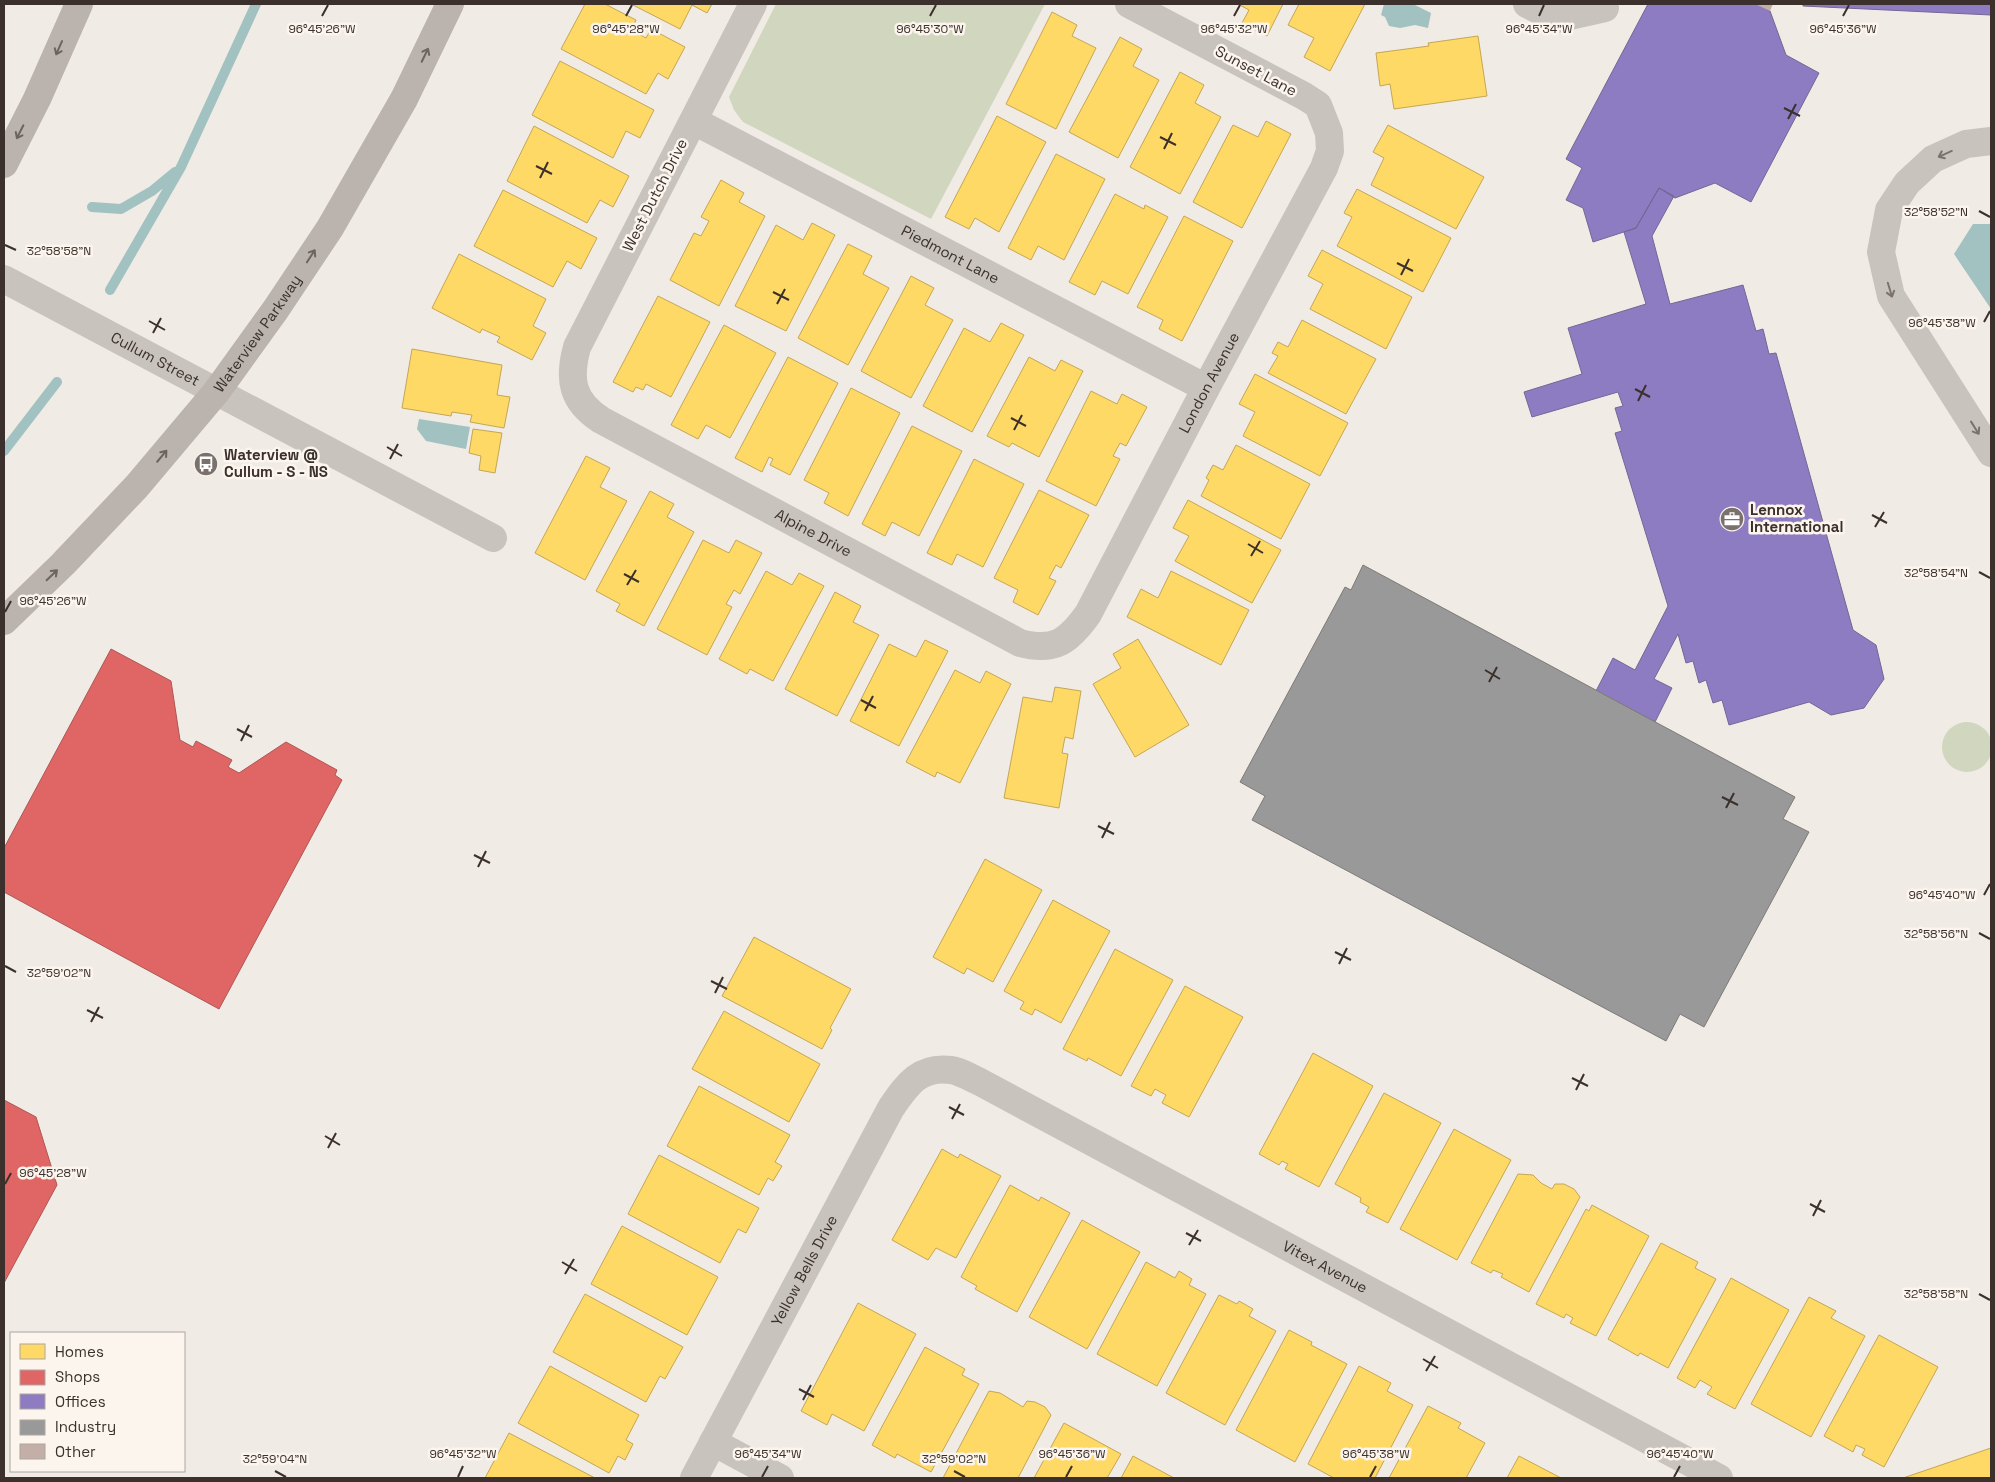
<svg xmlns="http://www.w3.org/2000/svg" width="1995" height="1482" font-family="'Space Grotesk',sans-serif">
  <rect width="100%" height="100%" fill="#f0ebe5"/>
  <!-- green -->
  <path fill="#d1d6bf" d="M 776,4 L 1045,4 L 931,219 L 743,122 L 734,110 L 729,97 Z
    M1942 747a25 25 0 1 1 50 0a25 25 0 1 1-50 0Z"/>
  <!-- water -->
  <path fill="#a1c2c1" d="M 1384,4 L 1413,4 L 1431,13 L 1428,28 L 1415,25 L 1400,28 L 1389,26 L 1385,17 L 1381,15 Z
    M 1973,224 L 1991,224 L 1991,309 L 1954,254 Z
    M 419,419 L 470,427 L 466,449 L 426,441 L 417,429 Z"/>
  <!-- homes -->
  <path fill="#ffd966" stroke="#c4a654" d="M 585,4 L 605,4 L 636,20 L 631,30 L 646,38 L 651,29 L 685,47 L 668,79 L 658,73 L 646,94 L 561,49 Z
    M 631,4 L 712,4 L 707,13 L 692,5 L 680,29 Z
    M 1238,4 L 1283,4 L 1267,36 L 1242,23 L 1249,10 Z
    M 1299,4 L 1365,4 L 1330,71 L 1304,57 L 1314,38 L 1288,25 Z
    M 1052,12 L 1077,25 L 1072,36 L 1096,48 L 1056,129 L 1006,104 Z
    M 1478,36 L 1487,96 L 1394,109 L 1390,84 L 1380,86 L 1376,53 L 1429,46 L 1428,43 Z
    M 1120,37 L 1142,49 L 1133,66 L 1159,80 L 1118,158 L 1069,132 Z
    M 560,61 L 654,110 L 640,138 L 626,131 L 613,158 L 532,115 Z
    M 1180,72 L 1204,85 L 1195,103 L 1221,117 L 1180,194 L 1130,167 Z
    M 997,116 L 1046,142 L 999,232 L 975,218 L 969,229 L 945,217 Z
    M 1266,121 L 1291,134 L 1242,228 L 1193,202 L 1233,125 L 1258,137 Z
    M 1388,125 L 1484,177 L 1456,229 L 1371,185 L 1384,158 L 1373,152 Z
    M 534,126 L 629,176 L 613,207 L 600,200 L 587,223 L 507,181 Z
    M 1056,154 L 1105,179 L 1064,260 L 1038,246 L 1031,260 L 1008,248 Z
    M 721,180 L 744,193 L 739,202 L 765,216 L 719,306 L 670,280 L 694,233 L 701,236 L 709,221 L 701,217 Z
    M 1357,189 L 1451,238 L 1423,292 L 1337,246 L 1352,217 L 1344,213 Z
    M 503,190 L 597,238 L 581,269 L 567,261 L 553,287 L 474,246 Z
    M 1115,194 L 1144,209 L 1145,205 L 1168,217 L 1128,294 L 1102,281 L 1095,295 L 1069,282 Z
    M 1184,216 L 1233,241 L 1182,341 L 1159,329 L 1163,320 L 1137,307 Z
    M 812,223 L 835,235 L 786,331 L 735,306 L 776,225 L 803,240 Z
    M 848,244 L 872,256 L 863,274 L 889,288 L 848,365 L 798,338 Z
    M 1322,250 L 1412,297 L 1386,349 L 1310,309 L 1323,284 L 1308,276 Z
    M 459,254 L 546,299 L 533,326 L 546,333 L 532,360 L 497,342 L 500,337 L 482,329 L 480,333 L 432,308 Z
    M 911,276 L 934,288 L 925,305 L 953,320 L 911,398 L 861,371 Z
    M 658,296 L 710,322 L 671,397 L 646,384 L 643,390 L 636,387 L 633,392 L 613,382 Z
    M 1302,320 L 1376,359 L 1346,414 L 1268,373 L 1278,356 L 1272,353 L 1278,342 L 1288,347 Z
    M 1001,323 L 1024,335 L 972,432 L 923,406 L 964,328 L 990,342 Z
    M 724,325 L 776,353 L 730,438 L 706,425 L 698,439 L 671,425 Z
    M 412,349 L 502,365 L 497,395 L 510,397 L 504,428 L 470,422 L 472,415 L 452,412 L 451,416 L 402,408 Z
    M 788,357 L 838,383 L 790,475 L 770,465 L 773,459 L 769,457 L 762,472 L 735,458 Z
    M 1029,357 L 1055,371 L 1061,360 L 1083,371 L 1039,457 L 1012,443 L 1009,447 L 987,436 Z
    M 1255,374 L 1348,423 L 1320,476 L 1243,436 L 1255,412 L 1239,404 Z
    M 851,388 L 900,413 L 848,516 L 824,503 L 829,493 L 804,480 Z
    M 1091,391 L 1117,404 L 1122,394 L 1147,407 L 1126,446 L 1120,443 L 1113,456 L 1120,459 L 1096,506 L 1046,481 Z
    M 912,426 L 962,451 L 919,536 L 892,522 L 885,536 L 862,524 Z
    M 473,429 L 502,433 L 495,473 L 479,470 L 481,456 L 469,453 Z
    M 1236,445 L 1310,484 L 1281,539 L 1201,496 L 1209,480 L 1206,478 L 1213,465 L 1223,470 Z
    M 586,456 L 610,468 L 600,487 L 627,501 L 585,580 L 535,553 Z
    M 974,459 L 1024,484 L 983,567 L 957,554 L 952,565 L 927,553 Z
    M 1039,490 L 1089,515 L 1061,568 L 1056,565 L 1049,578 L 1056,581 L 1038,615 L 1013,602 L 1018,590 L 994,578 Z
    M 650,491 L 674,504 L 667,517 L 694,532 L 644,626 L 616,611 L 620,604 L 596,591 Z
    M 1188,500 L 1281,550 L 1252,603 L 1175,561 L 1189,536 L 1173,528 Z
    M 703,540 L 729,553 L 736,540 L 762,553 L 740,594 L 734,590 L 726,604 L 732,607 L 707,655 L 657,629 Z
    M 766,571 L 792,585 L 799,573 L 824,586 L 773,681 L 750,669 L 747,674 L 719,659 Z
    M 1171,571 L 1249,610 L 1221,665 L 1127,617 L 1141,589 L 1158,598 Z
    M 835,592 L 861,606 L 853,622 L 879,635 L 837,716 L 785,689 Z
    M 1138,639 L 1189,725 L 1135,757 L 1093,684 L 1121,668 L 1113,654 Z
    M 925,640 L 948,651 L 899,746 L 850,721 L 889,644 L 916,657 Z
    M 955,670 L 980,683 L 986,671 L 1011,684 L 960,783 L 937,772 L 935,777 L 906,762 Z
    M 1055,687 L 1081,691 L 1073,739 L 1065,737 L 1062,753 L 1068,754 L 1059,808 L 1004,798 L 1023,697 L 1052,702 Z
    M 985,859 L 1042,890 L 993,982 L 967,968 L 964,974 L 933,957 Z
    M 1053,900 L 1110,931 L 1061,1023 L 1035,1009 L 1032,1015 L 1020,1009 L 1024,1002 L 1004,991 Z
    M 754,937 L 851,989 L 830,1028 L 832,1030 L 822,1049 L 722,996 Z
    M 1115,949 L 1173,980 L 1121,1076 L 1088,1058 L 1087,1061 L 1063,1049 Z
    M 1185,986 L 1243,1017 L 1189,1117 L 1162,1103 L 1166,1095 L 1155,1089 L 1151,1096 L 1131,1086 Z
    M 724,1011 L 820,1064 L 789,1122 L 692,1069 Z
    M 1313,1053 L 1373,1086 L 1319,1187 L 1285,1169 L 1288,1164 L 1282,1161 L 1279,1165 L 1259,1154 Z
    M 699,1086 L 790,1135 L 775,1162 L 782,1166 L 773,1181 L 768,1178 L 759,1195 L 667,1146 Z
    M 1384,1093 L 1441,1123 L 1388,1223 L 1366,1212 L 1369,1207 L 1360,1202 L 1361,1198 L 1335,1184 Z
    M 1454,1129 L 1511,1160 L 1457,1260 L 1400,1229 Z
    M 942,1149 L 958,1158 L 960,1154 L 1001,1176 L 956,1258 L 936,1248 L 928,1260 L 892,1240 Z
    M 659,1155 L 759,1208 L 746,1233 L 738,1229 L 720,1263 L 628,1214 Z
    M 1518,1174 L 1533,1175 L 1541,1183 L 1552,1189 L 1555,1184 L 1564,1184 L 1574,1189 L 1580,1197 L 1529,1292 L 1501,1277 L 1503,1274 L 1493,1270 L 1491,1273 L 1471,1263 Z
    M 1010,1185 L 1039,1201 L 1041,1197 L 1070,1213 L 1017,1312 L 975,1289 L 977,1286 L 961,1277 Z
    M 1592,1205 L 1649,1236 L 1596,1336 L 1570,1323 L 1573,1318 L 1566,1314 L 1564,1318 L 1536,1304 L 1586,1209 L 1589,1211 Z
    M 1082,1220 L 1140,1252 L 1087,1349 L 1029,1317 Z
    M 622,1226 L 718,1277 L 687,1335 L 591,1284 Z
    M 1661,1243 L 1698,1262 L 1695,1268 L 1716,1279 L 1668,1368 L 1640,1353 L 1638,1356 L 1608,1339 Z
    M 1146,1262 L 1175,1278 L 1179,1271 L 1192,1279 L 1189,1285 L 1206,1294 L 1157,1386 L 1097,1354 Z
    M 1731,1278 L 1789,1310 L 1735,1409 L 1707,1394 L 1712,1387 L 1700,1380 L 1695,1388 L 1677,1378 Z
    M 585,1294 L 683,1347 L 665,1379 L 660,1376 L 646,1402 L 553,1352 Z
    M 1219,1295 L 1237,1304 L 1239,1301 L 1253,1309 L 1249,1316 L 1276,1331 L 1225,1425 L 1166,1393 Z
    M 1809,1297 L 1836,1311 L 1831,1318 L 1865,1336 L 1811,1437 L 1751,1404 Z
    M 858,1303 L 916,1334 L 864,1431 L 832,1414 L 827,1425 L 801,1411 Z
    M 1289,1330 L 1312,1342 L 1311,1345 L 1347,1364 L 1295,1462 L 1236,1430 Z
    M 1879,1335 L 1938,1367 L 1884,1467 L 1862,1455 L 1865,1449 L 1856,1445 L 1853,1452 L 1824,1436 Z
    M 925,1347 L 965,1369 L 962,1375 L 979,1384 L 931,1472 L 897,1454 L 895,1458 L 872,1445 Z
    M 550,1366 L 639,1415 L 626,1440 L 633,1444 L 625,1460 L 618,1456 L 609,1473 L 518,1423 Z
    M 1359,1366 L 1391,1383 L 1387,1391 L 1413,1405 L 1375,1478 L 1334,1478 L 1308,1464 Z
    M 989,1391 L 1000,1393 L 1023,1407 L 1027,1401 L 1035,1402 L 1045,1407 L 1051,1415 L 1018,1478 L 943,1478 Z
    M 1428,1406 L 1461,1423 L 1458,1428 L 1485,1443 L 1466,1478 L 1389,1478 Z
    M 1064,1423 L 1121,1454 L 1107,1478 L 1034,1478 Z
    M 509,1433 L 595,1478 L 485,1478 Z
    M 1991,1448 L 1991,1478 L 1903,1478 Z
    M 1133,1456 L 1174,1478 L 1121,1478 Z
    M 1519,1456 L 1561,1478 L 1507,1478 Z"/>
  <!-- shops -->
  <path fill="#e06666" stroke="#ae5654" d="M 111,649 L 171,681 L 180,740 L 193,747 L 196,741 L 232,760 L 228,767 L 239,773 L 286,742 L 337,770 L 335,775 L 342,780 L 219,1009 L 4,892 L 4,848 Z
    M 4,1100 L 36,1117 L 57,1185 L 4,1283 Z"/>
  <!-- offices -->
  <path fill="#8e7cc3" stroke="#756595" d="M 1648,4 L 1757,4 L 1770,11 L 1786,55 L 1819,73 L 1751,202 L 1715,183 L 1675,198 L 1659,188 L 1636,228 L 1593,242 L 1583,208 L 1566,200 L 1582,168 L 1566,159 Z
    M 1803,4 L 1991,4 L 1991,15 L 1803,6 Z
    M 1659,188 L 1674,196 L 1652,236 L 1670,304 L 1743,285 L 1756,331 L 1763,329 L 1769,354 L 1776,353 L 1853,630 L 1876,645 L 1884,679 L 1864,708 L 1831,715 L 1809,702 L 1729,725 L 1722,700 L 1713,703 L 1706,680 L 1699,683 L 1693,661 L 1686,663 L 1678,634 L 1654,679 L 1672,688 L 1655,722 L 1596,691 L 1613,658 L 1635,670 L 1668,606 L 1615,433 L 1622,431 L 1615,408 L 1623,406 L 1618,392 L 1532,417 L 1524,392 L 1582,374 L 1568,328 L 1646,304 L 1624,232 L 1636,228 Z"/>
  <!-- industry -->
  <path fill="#999" stroke="#7d7a78" d="M 1363,565 L 1795,797 L 1783,819 L 1809,832 L 1704,1027 L 1680,1014 L 1666,1041 L 1252,820 L 1265,796 L 1240,782 L 1345,587 L 1351,590 Z"/>
  <g fill="none" stroke-linecap="round" stroke-linejoin="round">
    <!-- stream -->
    <path stroke="#a1c2c1" stroke-width="10" d="M 92,207 L 121,209 L 152,191 L 175,172
      M 110,290 L 181,167 L 256,4
      M 4,451 L 57,382"/>
  </g>
  <!-- building -->
  <path fill="#c3afa7" d="M 1755,4 L 1773,4 L 1770,11 Z"/>
  <g fill="none" stroke-linecap="round" stroke-linejoin="round">
    <!-- street -->
    <g stroke="#c9c3be" stroke-width="28">
      <path id="s1" d="M 753,4 L 577,347 C 568,380 572,401 601,420 L 1020,643 C 1054,652 1068,642 1088,614 L 1206,388 L 1324,168 L 1330,151 L 1329,133 L 1318,105 L 1304,96 L 1129,4"/>
      <path d="M 1527,4 L 1556,19 L 1605,8 L 1603,4"/>
      <path id="s2" d="M 694,121 L 1206,388"/>
      <path d="M 1991,141 L 1966,144 L 1933,159 L 1907,183 L 1889,210 L 1881,252 L 1891,296 L 1991,453"/>
      <path id="s3" d="M 4,279 L 493,538"/>
      <path d="M 713,1442 L 780,1478"/>
      <path id="s4" d="M 694,1478 L 891,1108 C 907,1085 919,1066 951,1070 C 960,1071 971,1078 980,1082 L 1719,1478"/>
    </g>
    <!-- secondary -->
    <g stroke="#bab3ae" stroke-width="28">
      <path d="M 4,164 L 37,99 L 79,4"/>
      <path id="s5" d="M 4,621 L 63,564 L 137,486 L 217,391 L 276,309 L 330,228 L 404,99 L 450,4"/>
    </g>
  </g>
  <!-- one-way arrows -->
  <defs><path id="oneway-shaft" d="M-6 0H5M1.5-3L5.5 0L1.5 3" fill="none" stroke-width="1.6" stroke-linecap="round" stroke-linejoin="round" transform="scale(1.25)"/></defs>
  <g stroke="#6e645f">
    <use href="#oneway-shaft" transform="translate(59 48) rotate(114)"/>
    <use href="#oneway-shaft" transform="translate(425 55) rotate(-64)"/>
    <use href="#oneway-shaft" transform="translate(20 132) rotate(117)"/>
    <use href="#oneway-shaft" transform="translate(311 256) rotate(-57)"/>
    <use href="#oneway-shaft" transform="translate(162 456) rotate(-50)"/>
    <use href="#oneway-shaft" transform="translate(52 575) rotate(-44)"/>
  </g>
  <g stroke="#7b726d">
    <use href="#oneway-shaft" transform="translate(1945 154) rotate(156)"/>
    <use href="#oneway-shaft" transform="translate(1890 290) rotate(73)"/>
    <use href="#oneway-shaft" transform="translate(1975 428) rotate(58)"/>
  </g>
  <!-- ticks -->
  <path fill="none" stroke="#3b302b" stroke-width="2" d="M 322,16 L 328,5M 626,16 L 632,5M 930,16 L 936,5M 1234,16 L 1240,5M 1539,16 L 1544,5M 1843,16 L 1849,5M 1784,108 L 1800,116M 1788,119 L 1796,104M 1160,137 L 1176,145M 1164,149 L 1172,133M 536,166 L 552,174M 540,178 L 548,162M 1979,211 L 1990,217M 5,245 L 16,250M 1397,263 L 1413,271M 1401,275 L 1409,259M 773,292 L 789,300M 777,304 L 785,289M 149,321 L 165,330M 1984,322 L 1990,311M 153,333 L 161,318M 1635,389 L 1650,397M 1638,401 L 1646,385M 1011,418 L 1026,426M 1014,430 L 1022,415M 387,447 L 402,456M 390,459 L 398,444M 1872,515 L 1887,523M 1875,527 L 1884,512M 1248,544 L 1263,553M 1251,556 L 1260,541M 1979,572 L 1990,578M 624,574 L 639,582M 627,585 L 636,570M 5,612 L 11,601M 1485,670 L 1500,679M 1489,682 L 1497,667M 861,700 L 876,708M 865,711 L 873,696M 237,729 L 252,737M 241,741 L 249,725M 1722,797 L 1738,805M 1726,808 L 1734,793M 1098,826 L 1114,834M 1102,838 L 1110,822M 474,855 L 490,863M 478,867 L 486,851M 1984,895 L 1990,884M 1979,933 L 1990,939M 1335,952 L 1351,960M 1339,964 L 1347,948M 5,966 L 16,972M 711,981 L 727,989M 715,993 L 723,977M 87,1010 L 103,1018M 91,1022 L 99,1007M 1572,1078 L 1588,1086M 1576,1090 L 1584,1074M 949,1107 L 964,1115M 952,1119 L 960,1104M 325,1136 L 340,1145M 328,1148 L 336,1133M 5,1184 L 11,1173M 1810,1204 L 1825,1212M 1813,1216 L 1821,1200M 1186,1233 L 1201,1241M 1189,1245 L 1198,1230M 562,1262 L 577,1271M 565,1274 L 574,1259M 1979,1294 L 1990,1300M 1423,1359 L 1438,1368M 1426,1371 L 1435,1356M 799,1389 L 814,1397M 803,1400 L 811,1385M 275,1471 L 286,1477M 954,1471 L 965,1477M 458,1477 L 463,1466M 762,1477 L 768,1466M 1066,1477 L 1072,1466M 1370,1477 L 1376,1466M 1674,1477 L 1680,1466"/>
  <!-- icons -->
  <defs>
    <g id="bus-disc" transform="scale(1.25)"><circle r="9.5" fill="#7a716c" stroke="#fbf5ee"/><path d="M-5-6H5V4H4V6H2V4H-2V6H-4V4H-5ZM-3.5-4V0h7V-4ZM-3.5 1.2v1.5H-2V1.2ZM2 1.2v1.5H3.5V1.2Z" fill="#fff"/></g>
    <g id="office-disc" transform="scale(1.25)"><circle r="9.5" fill="#7a716c" stroke="#fbf5ee"/><path d="M-6-3h4V-5.5h4V-3h4V5H-6ZM-1-4.5V-3h2v-1.5ZM-6 0V1H6V0Z" fill="#fff"/></g>
  </defs>
  <g fill-rule="evenodd">
    <use href="#bus-disc" x="206" y="464"/>
    <use href="#office-disc" x="1732" y="519"/>
  </g>
  <g text-anchor="middle" stroke-width="5" stroke-linejoin="round" paint-order="stroke">
    <!-- street labels -->
    <g font-size="15" fill="#3b302b" stroke="#fbf5ee">
      <text transform="translate(1256 71) rotate(28)" y="5">Sunset Lane</text>
      <text transform="translate(655 195) rotate(-63)" y="5">West Dutch Drive</text>
      <text dy="5" stroke="none"><textPath href="#s2" startOffset="289">Piedmont Lane</textPath></text>
      <text dy="5" stroke="none"><textPath href="#s5" startOffset="384">Waterview Parkway</textPath></text>
      <text dy="5" stroke="none"><textPath href="#s3" startOffset="171">Cullum Street</textPath></text>
      <text dy="5" stroke="none"><textPath href="#s1" startOffset="1286">London Avenue</textPath></text>
      <text dy="5" stroke="none"><textPath href="#s1" startOffset="710">Alpine Drive</textPath></text>
      <text dy="5" stroke="none"><textPath href="#s4" startOffset="918">Vitex Avenue</textPath></text>
      <text dy="5" stroke="none"><textPath href="#s4" startOffset="235">Yellow Bells Drive</textPath></text>
    </g>
    <!-- poi labels -->
    <g font-size="15" font-weight="bold" fill="#3b302b" stroke="#fbf5ee" text-anchor="start">
      <text x="224" y="460">Waterview @<tspan x="224" dy="17">Cullum - S - NS</tspan></text>
      <text x="1750" y="515">Lennox<tspan x="1750" dy="17">International</tspan></text>
    </g>
  </g>
  <g font-size="12" text-anchor="middle" fill="#3b302b" stroke="#fbf5ee" stroke-width="5" stroke-linejoin="round" paint-order="stroke">
    <text x="322" y="33">96°45'26"W</text>
    <text x="626" y="33">96°45'28"W</text>
    <text x="930" y="33">96°45'30"W</text>
    <text x="1234" y="33">96°45'32"W</text>
    <text x="1539" y="33">96°45'34"W</text>
    <text x="1843" y="33">96°45'36"W</text>
    <text x="1936" y="216">32°58'52"N</text>
    <text x="59" y="255">32°58'58"N</text>
    <text x="1942" y="327">96°45'38"W</text>
    <text x="1936" y="577">32°58'54"N</text>
    <text x="53" y="605">96°45'26"W</text>
    <text x="1942" y="899">96°45'40"W</text>
    <text x="1936" y="938">32°58'56"N</text>
    <text x="59" y="977">32°59'02"N</text>
    <text x="53" y="1177">96°45'28"W</text>
    <text x="1936" y="1298">32°58'58"N</text>
    <text x="463" y="1458">96°45'32"W</text>
    <text x="768" y="1458">96°45'34"W</text>
    <text x="1072" y="1458">96°45'36"W</text>
    <text x="1376" y="1458">96°45'38"W</text>
    <text x="1680" y="1458">96°45'40"W</text>
    <text x="275" y="1463">32°59'04"N</text>
    <text x="954" y="1463">32°59'02"N</text>
  </g>
  <!-- border -->
  <rect width="1995" height="1482" fill="none" stroke="#3b302b" stroke-width="10"/>
  <!-- legend -->
  <rect x="10" y="1332" width="175" height="140" fill="#fbf5ee" stroke="#aea6a0"/>
  <rect x="20" y="1344" width="25" height="15" fill="#ffd966" stroke="#aea6a0"/>
  <text x="55" y="1357" font-size="15" fill="#3b302b">Homes</text>
  <rect x="20" y="1370" width="25" height="15" fill="#e06666" stroke="#aea6a0"/>
  <text x="55" y="1382" font-size="15" fill="#3b302b">Shops</text>
  <rect x="20" y="1394" width="25" height="15" fill="#8e7cc3" stroke="#aea6a0"/>
  <text x="55" y="1407" font-size="15" fill="#3b302b">Offices</text>
  <rect x="20" y="1420" width="25" height="15" fill="#999999" stroke="#aea6a0"/>
  <text x="55" y="1432" font-size="15" fill="#3b302b">Industry</text>
  <rect x="20" y="1444" width="25" height="15" fill="#c3afa7" stroke="#aea6a0"/>
  <text x="55" y="1457" font-size="15" fill="#3b302b">Other</text>
</svg>
